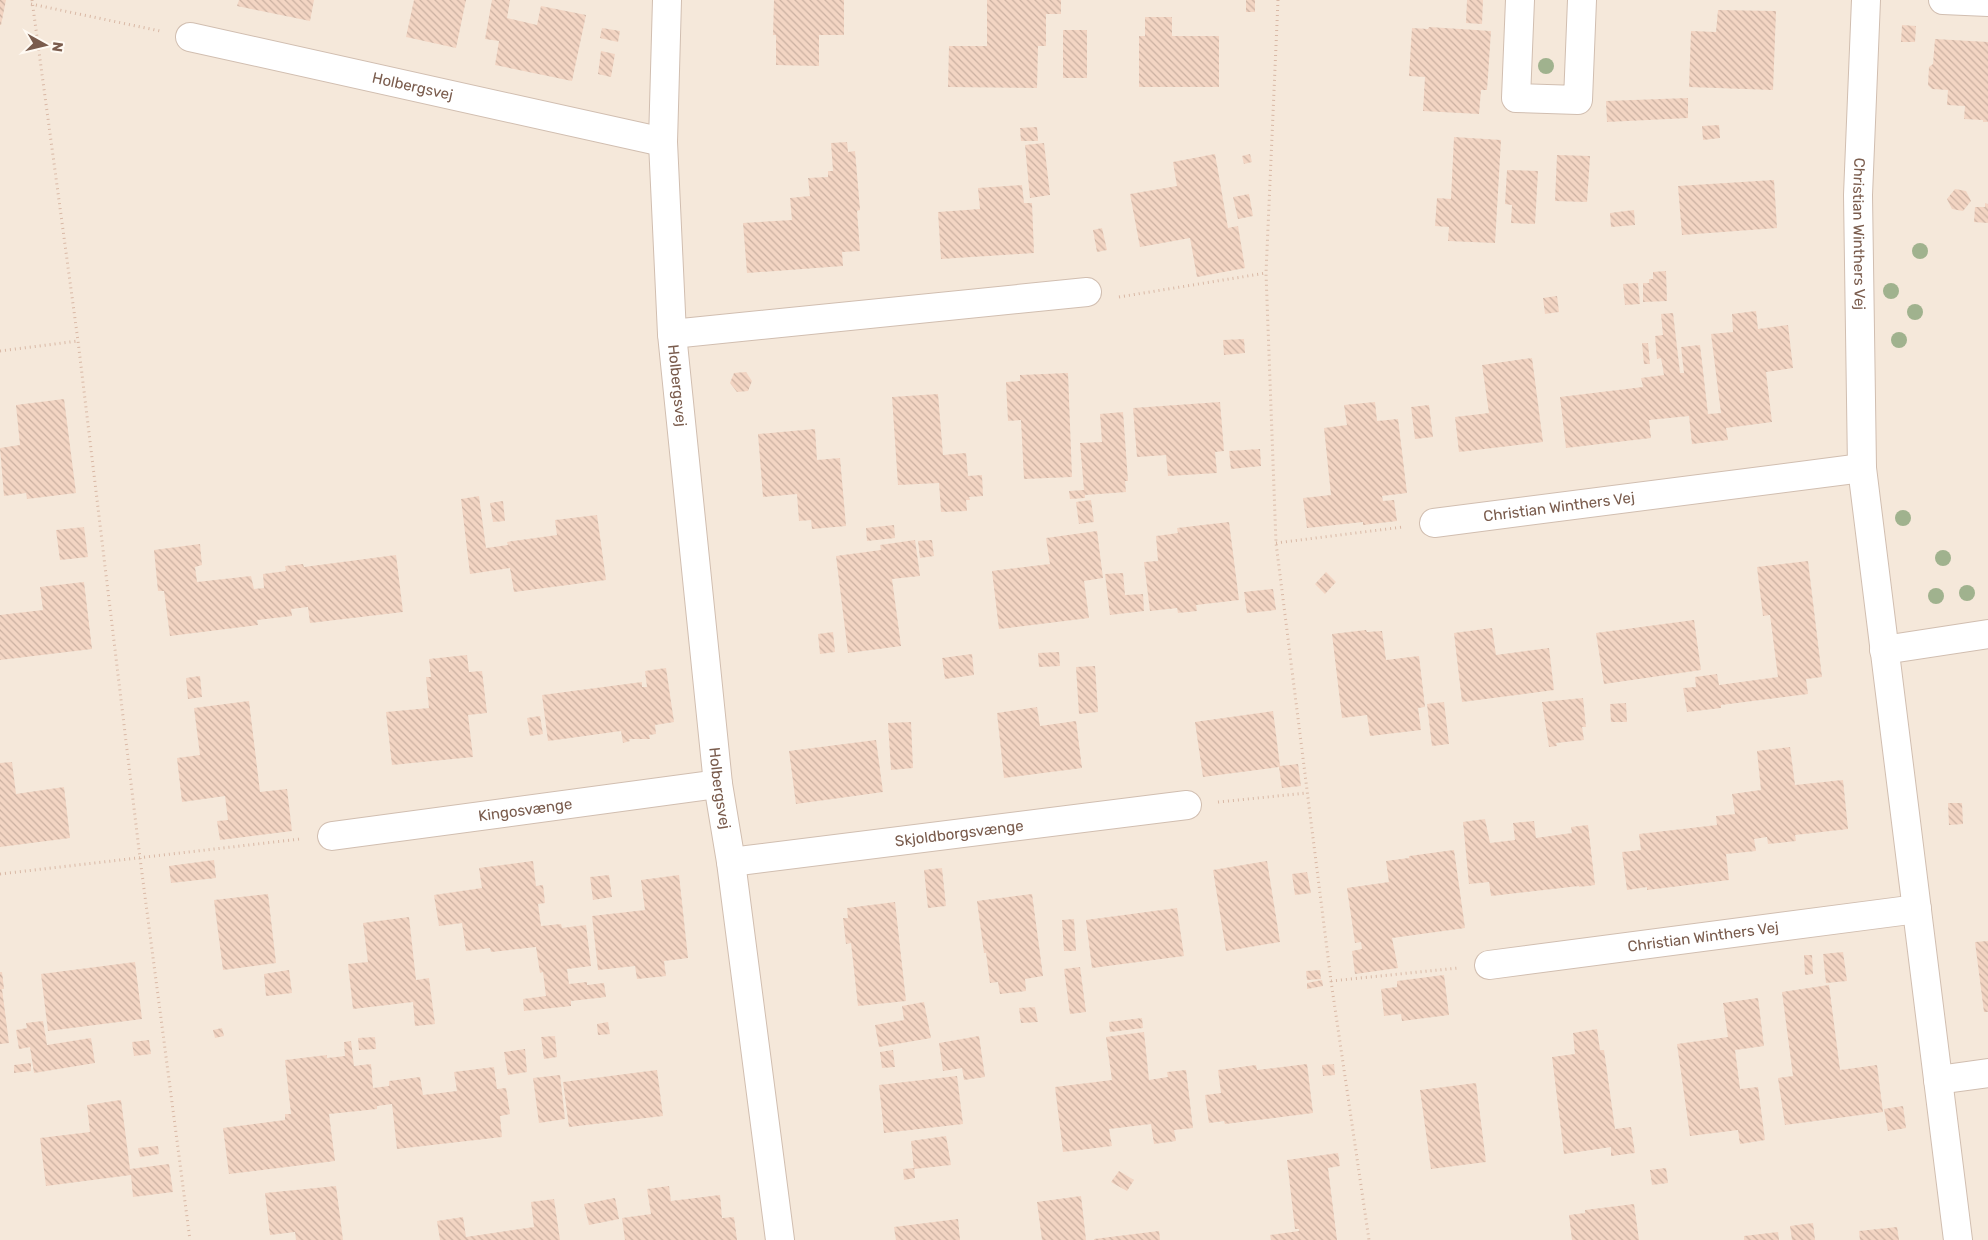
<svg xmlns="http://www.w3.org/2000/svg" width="1988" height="1240" font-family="Rubik,sans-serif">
  <defs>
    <pattern id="building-back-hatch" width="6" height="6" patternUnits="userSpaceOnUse" patternTransform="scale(1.25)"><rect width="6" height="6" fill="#f3d5c3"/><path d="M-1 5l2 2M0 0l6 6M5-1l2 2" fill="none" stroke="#cab0a1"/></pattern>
  </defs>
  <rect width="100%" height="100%" fill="#fdf6ec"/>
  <!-- residential -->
  <path fill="#f5e8da" d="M 0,0 L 1988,0 L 1988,1240 L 0,1240 Z"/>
  <!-- building -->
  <path fill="url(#building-back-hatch)" d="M 0,0 L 6,0 L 1,25 L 0,25 Z
    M 239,0 L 314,0 L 310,21 L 237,6 Z
    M 414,0 L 466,0 L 456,48 L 406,37 Z
    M 492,0 L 510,0 L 507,18 L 537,25 L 541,6 L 586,15 L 572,81 L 495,65 L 499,41 L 485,39 Z
    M 774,0 L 844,0 L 844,35 L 819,35 L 819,66 L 776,65 L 776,35 L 773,35 Z
    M 987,0 L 1061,0 L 1061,14 L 1046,14 L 1046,46 L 1038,46 L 1037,88 L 948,87 L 949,46 L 987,46 Z
    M 1246,0 L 1255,0 L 1255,12 L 1246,12 Z
    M 1467,0 L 1483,0 L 1482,24 L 1466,23 Z
    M 1718,10 L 1776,11 L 1773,90 L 1689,87 L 1691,31 L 1716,32 Z
    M 1145,17 L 1172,17 L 1172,36 L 1219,36 L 1219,87 L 1139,87 L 1139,36 L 1145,36 Z
    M 1902,25 L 1916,26 L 1915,42 L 1901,42 Z
    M 1429,27 L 1491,31 L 1487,90 L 1481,90 L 1479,114 L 1423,111 L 1425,77 L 1409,76 L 1412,28 L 1428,29 Z
    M 602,28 L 620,31 L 618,42 L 600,38 Z
    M 1063,30 L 1087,30 L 1087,78 L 1063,78 Z
    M 1935,39 L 1988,42 L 1988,122 L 1983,122 L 1983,120 L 1964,119 L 1965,106 L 1947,105 L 1948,90 L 1932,89 L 1928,85 L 1929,67 L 1933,64 Z
    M 601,51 L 615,54 L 611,77 L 598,74 Z
    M 1688,98 L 1688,118 L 1607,122 L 1606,101 Z
    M 1719,125 L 1720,138 L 1703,140 L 1702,126 Z
    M 1037,127 L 1038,141 L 1021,141 L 1020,128 Z
    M 1454,137 L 1501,140 L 1495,243 L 1448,241 L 1449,227 L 1435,226 L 1437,198 L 1451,199 Z
    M 847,142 L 848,152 L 855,151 L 860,210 L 857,211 L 860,251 L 842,252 L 843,266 L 747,273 L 743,223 L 792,220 L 790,198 L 810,196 L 808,178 L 828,177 L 828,171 L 833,171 L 831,143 Z
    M 1044,143 L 1050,195 L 1030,198 L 1025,145 Z
    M 1215,154 L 1228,228 L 1238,226 L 1245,268 L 1197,277 L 1190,238 L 1140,247 L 1130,194 L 1177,186 L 1173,162 Z
    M 1250,154 L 1252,162 L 1244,164 L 1242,156 Z
    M 1557,155 L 1590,156 L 1587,202 L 1555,201 Z
    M 1507,170 L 1538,171 L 1535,224 L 1511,223 L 1512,205 L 1505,204 Z
    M 1774,180 L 1777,228 L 1682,235 L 1678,186 Z
    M 1022,185 L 1024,203 L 1032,203 L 1034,253 L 941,259 L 938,212 L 980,209 L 978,188 Z
    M 1955,189 L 1966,191 L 1971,201 L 1963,211 L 1952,209 L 1947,199 Z
    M 1249,194 L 1253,216 L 1238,219 L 1233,197 Z
    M 1985,203 L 1988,204 L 1988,223 L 1974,222 L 1975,207 L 1985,207 Z
    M 1634,210 L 1635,225 L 1611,227 L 1610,213 Z
    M 1102,228 L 1107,250 L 1097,252 L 1093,230 Z
    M 1666,271 L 1667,301 L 1643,302 L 1643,283 L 1649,283 L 1649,279 L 1653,279 L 1653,272 Z
    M 1638,283 L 1640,304 L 1625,305 L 1623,284 Z
    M 1557,296 L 1559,312 L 1545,314 L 1543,298 Z
    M 1756,311 L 1758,329 L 1788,325 L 1793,368 L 1766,372 L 1772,422 L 1726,428 L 1728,440 L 1692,444 L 1689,416 L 1649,420 L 1651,438 L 1566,448 L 1560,397 L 1643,387 L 1641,378 L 1664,375 L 1661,358 L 1657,359 L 1655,336 L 1663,335 L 1661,314 L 1673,313 L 1680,373 L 1684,373 L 1681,347 L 1700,345 L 1708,414 L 1721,413 L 1711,334 L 1733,332 L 1732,314 Z
    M 1244,339 L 1245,353 L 1224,355 L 1223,340 Z
    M 1642,343 L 1648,343 L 1650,364 L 1644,364 Z
    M 1532,358 L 1543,442 L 1459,452 L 1455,417 L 1489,413 L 1482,365 Z
    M 746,372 L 752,381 L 748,391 L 737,392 L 730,383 L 734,373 Z
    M 1068,373 L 1072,477 L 1024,479 L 1021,420 L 1008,421 L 1006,382 L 1020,381 L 1020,375 Z
    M 938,394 L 943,455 L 966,453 L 968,476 L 982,475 L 983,496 L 969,497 L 970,500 L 966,500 L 967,511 L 941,512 L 939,483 L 898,485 L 892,397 Z
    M 64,399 L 76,493 L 27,499 L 26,493 L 4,496 L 0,448 L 20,445 L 16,405 Z
    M 1220,402 L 1224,451 L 1215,452 L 1217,473 L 1168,476 L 1166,455 L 1137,457 L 1133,408 Z
    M 1375,402 L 1377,421 L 1398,419 L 1407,493 L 1382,496 L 1383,501 L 1394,500 L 1397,521 L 1363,525 L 1363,522 L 1307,528 L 1303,498 L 1331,495 L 1324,428 L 1347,425 L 1344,405 Z
    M 1429,405 L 1433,437 L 1415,439 L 1411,407 Z
    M 1123,412 L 1128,481 L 1125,481 L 1126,492 L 1085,495 L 1085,498 L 1070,499 L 1069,491 L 1084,490 L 1080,443 L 1102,442 L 1100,414 Z
    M 815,429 L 817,460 L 840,458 L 846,526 L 812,529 L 811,520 L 799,521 L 797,494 L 763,497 L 758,434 Z
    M 1260,449 L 1261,466 L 1231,469 L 1229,451 Z
    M 479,496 L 486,548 L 508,545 L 507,542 L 557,535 L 555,520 L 597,515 L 606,580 L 514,592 L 510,568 L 470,574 L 461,499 Z
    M 1091,500 L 1094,522 L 1079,524 L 1076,502 Z
    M 503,501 L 505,521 L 493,522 L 490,503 Z
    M 1229,522 L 1239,600 L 1196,605 L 1197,611 L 1178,613 L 1177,608 L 1150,611 L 1144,562 L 1158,561 L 1156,536 L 1178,533 L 1177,528 Z
    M 894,525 L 895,538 L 867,541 L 866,528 Z
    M 84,527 L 88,557 L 60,560 L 56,530 Z
    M 1097,531 L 1103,578 L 1084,581 L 1089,618 L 999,629 L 992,571 L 1050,564 L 1046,538 Z
    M 915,540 L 920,576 L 892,579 L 901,646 L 848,653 L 836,556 L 881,550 L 880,545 Z
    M 932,540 L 934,556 L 920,558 L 918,541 Z
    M 200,544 L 202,565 L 195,567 L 197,582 L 251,576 L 254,589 L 264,588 L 263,574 L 286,571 L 285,566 L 303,564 L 304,567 L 396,555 L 403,612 L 310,623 L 308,607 L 291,609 L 292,616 L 257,620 L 258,625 L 170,636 L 164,591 L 158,591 L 154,550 Z
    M 1808,561 L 1822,677 L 1806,679 L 1808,694 L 1721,705 L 1721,708 L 1687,712 L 1683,688 L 1696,687 L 1695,677 L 1717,674 L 1719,685 L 1778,677 L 1770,615 L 1763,616 L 1757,567 Z
    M 1326,572 L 1336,582 L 1325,594 L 1315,584 Z
    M 1123,573 L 1125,595 L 1143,594 L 1144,611 L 1110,615 L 1105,574 Z
    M 84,582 L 92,649 L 0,660 L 0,615 L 43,610 L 40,587 Z
    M 1273,589 L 1276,610 L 1247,613 L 1244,592 Z
    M 1694,620 L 1701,670 L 1604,684 L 1596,633 Z
    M 1492,628 L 1496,655 L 1549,648 L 1554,690 L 1462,702 L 1454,633 Z
    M 1366,630 L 1367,632 L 1382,631 L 1386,660 L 1419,656 L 1425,707 L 1418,708 L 1421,730 L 1370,736 L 1367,715 L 1342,718 L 1332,634 Z
    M 833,632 L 835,652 L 820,654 L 818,634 Z
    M 1059,652 L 1060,666 L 1039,667 L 1038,653 Z
    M 972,654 L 974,675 L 945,679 L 942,658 Z
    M 467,655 L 469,672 L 482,671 L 487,713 L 468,715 L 473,757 L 392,765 L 386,712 L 429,708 L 426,677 L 431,677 L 429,659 Z
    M 1095,666 L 1098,712 L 1079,714 L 1076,667 Z
    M 666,668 L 674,722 L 655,725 L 656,734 L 649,735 L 650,739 L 629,739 L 630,741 L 623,743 L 621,731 L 548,741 L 542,695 L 642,682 L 642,687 L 647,687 L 645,671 Z
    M 200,676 L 202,697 L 188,699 L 186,678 Z
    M 1583,698 L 1586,727 L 1582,727 L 1584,740 L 1556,743 L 1557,746 L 1549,747 L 1542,702 Z
    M 249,701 L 260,792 L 287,789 L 292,831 L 220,840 L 217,821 L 228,820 L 225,796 L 182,802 L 177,758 L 200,755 L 194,708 Z
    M 1444,702 L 1449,744 L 1432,746 L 1427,704 Z
    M 1626,703 L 1627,722 L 1611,722 L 1610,704 Z
    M 1037,707 L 1040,726 L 1076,721 L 1082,768 L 1004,778 L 997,713 Z
    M 1273,711 L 1280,766 L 1298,764 L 1301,786 L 1282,788 L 1279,767 L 1203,777 L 1195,722 Z
    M 540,716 L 543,734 L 530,736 L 527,718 Z
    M 911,722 L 913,768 L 891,770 L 888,723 Z
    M 876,740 L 883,792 L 796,804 L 789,751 Z
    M 1790,747 L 1795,785 L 1843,780 L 1848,829 L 1795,835 L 1796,841 L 1768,844 L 1767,837 L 1754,839 L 1756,851 L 1726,854 L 1729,880 L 1647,890 L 1647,887 L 1627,890 L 1622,852 L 1641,850 L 1639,834 L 1717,825 L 1716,816 L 1735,814 L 1732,794 L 1761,790 L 1757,751 Z
    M 12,762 L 16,794 L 64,787 L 70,838 L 0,847 L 0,763 Z
    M 1948,803 L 1962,803 L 1963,824 L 1949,825 Z
    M 1485,819 L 1490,843 L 1515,840 L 1513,823 L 1534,821 L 1536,838 L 1572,833 L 1571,827 L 1588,825 L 1595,885 L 1579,887 L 1579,886 L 1491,896 L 1489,882 L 1469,884 L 1463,822 Z
    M 1454,850 L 1465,928 L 1392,938 L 1398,968 L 1355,974 L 1352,951 L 1362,949 L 1361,942 L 1355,943 L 1347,888 L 1389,882 L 1386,861 L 1409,858 L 1409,856 Z
    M 214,860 L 216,878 L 171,883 L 169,866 Z
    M 533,861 L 536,886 L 543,885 L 545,903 L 538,904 L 541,926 L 561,924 L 562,928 L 586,925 L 591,966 L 567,969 L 569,984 L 587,982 L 587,985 L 604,983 L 606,997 L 571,1001 L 571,1006 L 524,1011 L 523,999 L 546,996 L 543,972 L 540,973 L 536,947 L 491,952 L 490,948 L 466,951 L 462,923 L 439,926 L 434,895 L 482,888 L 479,868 Z
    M 1267,861 L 1280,942 L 1226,951 L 1213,870 Z
    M 942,868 L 946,906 L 928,908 L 924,870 Z
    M 1307,872 L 1311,893 L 1295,895 L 1292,874 Z
    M 609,875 L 612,897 L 593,900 L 590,877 Z
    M 679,875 L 688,958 L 664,961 L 666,976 L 637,979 L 635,966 L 598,970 L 592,916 L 645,910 L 641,880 Z
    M 268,894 L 276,963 L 223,970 L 214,900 Z
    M 1032,894 L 1043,976 L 1025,979 L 1026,991 L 1000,994 L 998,982 L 990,983 L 986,953 L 984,953 L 977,901 Z
    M 895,902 L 906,1001 L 858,1006 L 851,943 L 846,944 L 843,918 L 848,918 L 847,908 Z
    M 1177,908 L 1184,956 L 1092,968 L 1086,920 Z
    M 409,917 L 416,980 L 429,978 L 435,1024 L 415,1026 L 413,1002 L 353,1009 L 348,964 L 368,962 L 363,923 Z
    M 1074,919 L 1076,951 L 1064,951 L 1062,920 Z
    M 1988,941 L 1988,1012 L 1984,1012 L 1975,942 Z
    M 1843,952 L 1847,981 L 1826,983 L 1823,954 Z
    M 1804,955 L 1812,955 L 1813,974 L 1805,975 Z
    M 135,962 L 142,1019 L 48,1031 L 41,974 Z
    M 1080,967 L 1086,1012 L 1070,1014 L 1064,969 Z
    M 289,970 L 292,993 L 266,996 L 264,974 Z
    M 1320,970 L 1321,979 L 1307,980 L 1306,971 Z
    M 0,972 L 2,972 L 4,989 L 2,989 L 9,1043 L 0,1044 Z
    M 1444,975 L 1449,1015 L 1402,1021 L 1401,1014 L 1384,1016 L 1381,989 L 1397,987 L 1397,981 Z
    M 1322,980 L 1323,986 L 1307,989 L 1307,983 Z
    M 1829,985 L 1840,1070 L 1877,1065 L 1883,1112 L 1785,1125 L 1778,1078 L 1793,1076 L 1782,992 Z
    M 1758,998 L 1764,1046 L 1735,1050 L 1740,1089 L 1758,1087 L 1765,1140 L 1740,1144 L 1738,1130 L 1690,1136 L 1677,1044 L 1728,1037 L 1723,1003 Z
    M 924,1002 L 931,1038 L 879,1047 L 875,1025 L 904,1020 L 902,1006 Z
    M 1035,1007 L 1038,1022 L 1021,1023 L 1019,1008 Z
    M 1142,1018 L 1143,1028 L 1110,1032 L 1109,1022 Z
    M 43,1021 L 47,1045 L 91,1038 L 95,1063 L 34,1073 L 30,1047 L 19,1049 L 16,1030 L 27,1028 L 26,1023 Z
    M 608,1022 L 610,1034 L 598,1035 L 597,1024 Z
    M 222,1028 L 224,1036 L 215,1038 L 213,1030 Z
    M 1597,1029 L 1600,1050 L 1604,1050 L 1615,1129 L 1631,1127 L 1635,1153 L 1611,1156 L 1611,1147 L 1564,1154 L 1552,1057 L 1575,1054 L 1573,1033 Z
    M 1144,1032 L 1149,1080 L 1168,1077 L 1167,1072 L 1186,1070 L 1193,1128 L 1174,1130 L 1176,1141 L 1154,1144 L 1151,1124 L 1109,1129 L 1112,1146 L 1063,1152 L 1055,1087 L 1112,1080 L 1106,1037 Z
    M 555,1036 L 557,1057 L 544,1059 L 541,1037 Z
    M 979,1036 L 985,1077 L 964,1080 L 962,1068 L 943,1071 L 939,1043 Z
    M 375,1037 L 376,1049 L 359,1050 L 358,1038 Z
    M 149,1040 L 151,1054 L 134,1056 L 132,1042 Z
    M 351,1041 L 354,1066 L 371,1064 L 373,1088 L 389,1086 L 389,1081 L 420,1077 L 423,1095 L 457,1091 L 454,1072 L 494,1067 L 497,1089 L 506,1088 L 510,1114 L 500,1116 L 502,1137 L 397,1149 L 392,1104 L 377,1106 L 377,1109 L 329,1114 L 335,1161 L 229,1174 L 223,1128 L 285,1120 L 285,1114 L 291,1114 L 285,1060 L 327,1055 L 327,1058 L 345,1056 L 344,1042 Z
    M 525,1049 L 527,1072 L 508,1075 L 504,1052 Z
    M 893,1050 L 895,1067 L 882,1068 L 880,1052 Z
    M 31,1063 L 31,1071 L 14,1073 L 14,1065 Z
    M 1307,1064 L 1313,1113 L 1225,1124 L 1224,1121 L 1209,1123 L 1205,1095 L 1221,1093 L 1218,1070 L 1256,1065 L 1257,1070 Z
    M 1334,1064 L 1335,1075 L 1323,1076 L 1322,1065 Z
    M 657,1070 L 663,1116 L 569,1127 L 563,1082 Z
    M 560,1075 L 565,1119 L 539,1123 L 533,1078 Z
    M 957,1076 L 963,1124 L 884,1133 L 879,1085 Z
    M 1476,1083 L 1486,1162 L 1431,1169 L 1420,1090 Z
    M 121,1100 L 130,1169 L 169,1164 L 173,1192 L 133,1197 L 131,1175 L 46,1186 L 40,1138 L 90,1132 L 87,1105 Z
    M 1903,1106 L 1906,1128 L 1888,1131 L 1884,1109 Z
    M 946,1136 L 951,1165 L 914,1169 L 911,1141 Z
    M 158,1146 L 159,1154 L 140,1157 L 138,1148 Z
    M 1338,1153 L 1340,1166 L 1328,1168 L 1337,1240 L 1271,1240 L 1270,1235 L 1299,1231 L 1299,1229 L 1295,1229 L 1287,1160 Z
    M 914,1168 L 915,1178 L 904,1180 L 903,1169 Z
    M 1666,1168 L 1668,1183 L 1652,1185 L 1650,1170 Z
    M 1119,1171 L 1134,1180 L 1127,1191 L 1111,1182 Z
    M 336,1186 L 343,1240 L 296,1240 L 295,1232 L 270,1235 L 265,1193 Z
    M 669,1186 L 671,1201 L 720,1195 L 722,1218 L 734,1217 L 737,1240 L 625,1240 L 622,1218 L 651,1214 L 647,1189 Z
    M 1081,1196 L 1086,1240 L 1042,1240 L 1037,1202 Z
    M 615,1198 L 619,1219 L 589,1225 L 584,1204 Z
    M 554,1199 L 560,1240 L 440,1240 L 437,1221 L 463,1217 L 466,1237 L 534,1227 L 531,1202 Z
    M 1634,1204 L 1639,1240 L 1572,1240 L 1569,1215 L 1585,1213 L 1585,1210 Z
    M 958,1219 L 960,1240 L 896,1240 L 894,1227 Z
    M 1813,1223 L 1815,1240 L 1792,1240 L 1790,1226 Z
    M 1897,1227 L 1899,1240 L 1860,1240 L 1859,1231 Z
    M 1159,1231 L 1160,1240 L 1094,1240 L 1094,1239 Z
    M 1778,1232 L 1779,1240 L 1744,1240 L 1744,1236 Z"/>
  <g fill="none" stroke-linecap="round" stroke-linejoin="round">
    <!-- minor casing -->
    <g stroke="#d1beb0" stroke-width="30">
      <g id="minor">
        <path id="s1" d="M 667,0 L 663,142 L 672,334 L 718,784 L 731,862 L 780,1240"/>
        <path d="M 1520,0 L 1516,98 L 1578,100 L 1582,0"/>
        <path id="s2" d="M 1866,0 L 1858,195 L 1862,468 L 1958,1240"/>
        <path d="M 1943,0 L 1988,2"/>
        <path id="s3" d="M 190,37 L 663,142"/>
        <path d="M 672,334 L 1087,292"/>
        <path id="s4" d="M 1434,523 L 1862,468"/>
        <path d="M 1884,650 L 1988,634"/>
        <path id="s5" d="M 332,836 L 718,784"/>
        <path id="s6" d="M 731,862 L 1187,805"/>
        <path id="s7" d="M 1489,965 L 1917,909"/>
        <path d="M 1938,1080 L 1988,1073"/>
      </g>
    </g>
    <!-- path -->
    <path stroke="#d9b8a5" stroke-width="3" stroke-dasharray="1 4" stroke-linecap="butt" d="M 32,0 L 78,341 L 140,858 L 190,1240
      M 1278,0 L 1266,273 L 1276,543 L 1331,981 L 1369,1240
      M 31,4 L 160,31
      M 1119,297 L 1266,273
      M 0,351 L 78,341
      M 1276,543 L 1403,527
      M 1218,802 L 1307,793
      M 0,874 L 300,839
      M 1331,981 L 1458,968"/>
    <!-- minor -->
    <use href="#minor" stroke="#fff" stroke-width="28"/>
  </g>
  <!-- trees -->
  <g fill="#a0b28e">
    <circle cx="1546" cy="66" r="8"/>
    <circle cx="1920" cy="251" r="8"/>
    <circle cx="1891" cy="291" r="8"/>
    <circle cx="1915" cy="312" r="8"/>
    <circle cx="1899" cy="340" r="8"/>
    <circle cx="1903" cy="518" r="8"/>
    <circle cx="1943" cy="558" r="8"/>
    <circle cx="1967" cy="593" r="8"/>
    <circle cx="1936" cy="596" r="8"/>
  </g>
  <g text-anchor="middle" stroke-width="5" stroke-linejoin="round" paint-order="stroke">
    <!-- street labels -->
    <g font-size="15" fill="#7a5c4d" stroke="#fffaf3">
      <text dy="5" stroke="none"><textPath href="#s3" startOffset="228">Holbergsvej</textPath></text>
      <text dy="5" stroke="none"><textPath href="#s2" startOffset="234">Christian Winthers Vej</textPath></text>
      <text dy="5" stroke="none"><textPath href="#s1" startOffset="386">Holbergsvej</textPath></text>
      <text dy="5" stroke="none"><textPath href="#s4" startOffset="126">Christian Winthers Vej</textPath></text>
      <text dy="5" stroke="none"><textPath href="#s1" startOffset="791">Holbergsvej</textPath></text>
      <text dy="5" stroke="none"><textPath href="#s5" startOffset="195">Kingosvænge</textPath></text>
      <text dy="5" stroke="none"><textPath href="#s6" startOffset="230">Skjoldborgsvænge</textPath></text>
      <text dy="5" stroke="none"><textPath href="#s7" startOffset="216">Christian Winthers Vej</textPath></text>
    </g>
  </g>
  <!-- north arrow -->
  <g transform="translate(45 45) rotate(98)" stroke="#fffaf3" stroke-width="4" paint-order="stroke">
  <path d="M0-4L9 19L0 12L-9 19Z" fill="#7a5c4d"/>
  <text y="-8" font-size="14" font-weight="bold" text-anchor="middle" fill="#7a5c4d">N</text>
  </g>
</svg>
